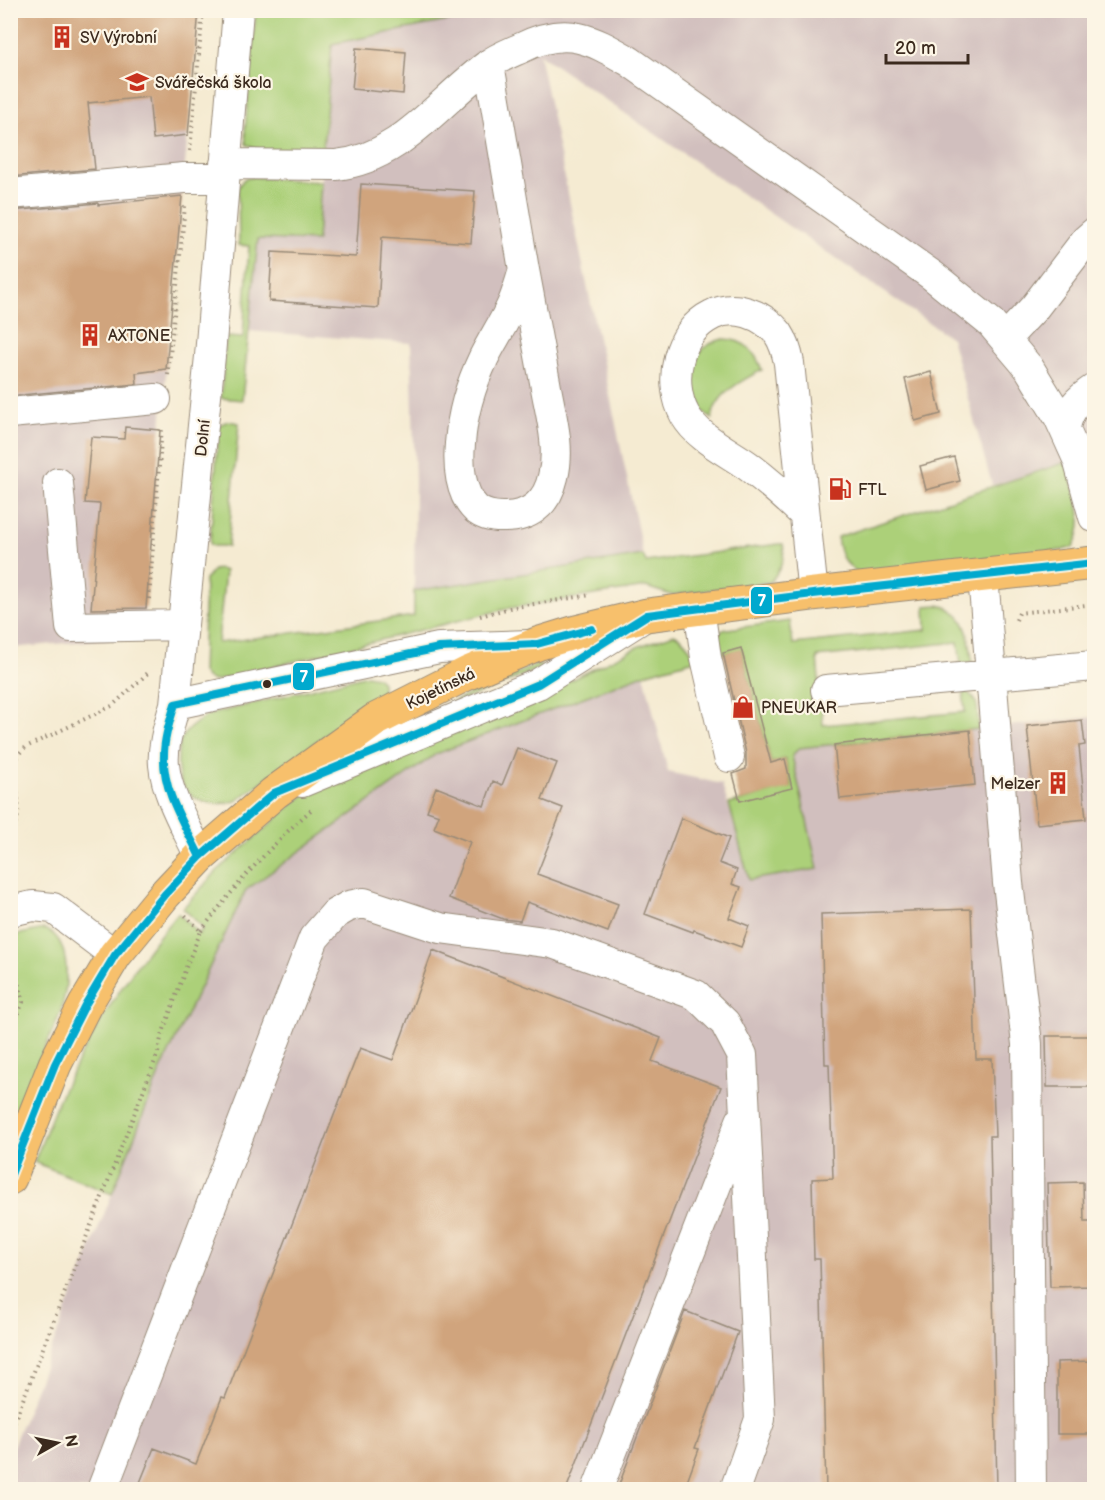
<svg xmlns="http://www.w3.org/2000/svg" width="1105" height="1500" font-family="'Balsamiq Sans',sans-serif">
  <rect width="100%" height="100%" fill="#fcf5e5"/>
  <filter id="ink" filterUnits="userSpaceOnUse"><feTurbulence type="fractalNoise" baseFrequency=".0167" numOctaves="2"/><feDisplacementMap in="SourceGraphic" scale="12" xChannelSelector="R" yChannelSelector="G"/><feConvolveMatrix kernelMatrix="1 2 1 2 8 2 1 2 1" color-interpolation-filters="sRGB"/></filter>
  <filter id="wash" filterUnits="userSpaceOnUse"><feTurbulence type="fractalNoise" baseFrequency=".008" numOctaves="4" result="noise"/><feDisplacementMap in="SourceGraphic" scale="24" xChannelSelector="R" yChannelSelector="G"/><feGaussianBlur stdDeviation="1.35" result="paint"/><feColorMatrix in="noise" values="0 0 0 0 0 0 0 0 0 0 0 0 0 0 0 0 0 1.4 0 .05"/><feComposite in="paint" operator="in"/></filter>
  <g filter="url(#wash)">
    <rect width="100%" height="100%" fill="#f5ebd2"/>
    <!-- industrial -->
    <path fill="#d1bfbe" d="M 1082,10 L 1094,22 L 1094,454 L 992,485 L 951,338 L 539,54 L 643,555 L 414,591 L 415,481 L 411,343 L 248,331 L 258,238 L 317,241 L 332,45 L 282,11 Z
      M 11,11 L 199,11 L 142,636 L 11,648 Z
      M 644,674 L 668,772 L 722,784 L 749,880 L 818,869 L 792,756 L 799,748 L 1094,717 L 1094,1489 L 11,1490 L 10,1454 L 159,1074 L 245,890 L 436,754 Z"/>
    <!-- green -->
    <path fill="#acd079" stroke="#747d4c" stroke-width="1.5" d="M 256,11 L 476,11 L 477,15 L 332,44 L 323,149 C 299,151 268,158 246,144 L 245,130 Z
      M 253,177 L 321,182 L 317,241 L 258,239 L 242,400 L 221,398 L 226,337 L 243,338 L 249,246 L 239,245 L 238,187 L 244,179 Z
      M 724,339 C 745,340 755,351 762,370 C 743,380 714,394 712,419 C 683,400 683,346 724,339 Z
      M 228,421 L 239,423 L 228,546 L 214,546 L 210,544 L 219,425 Z
      M 1067,462 C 1074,489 1089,521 1073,547 L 1063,550 L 859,574 C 843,561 840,558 837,537 Z
      M 779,544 L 783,544 C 786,559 780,571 770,582 L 671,595 L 646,587 L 510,608 L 214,681 L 206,678 L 202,672 L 205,580 L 213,570 L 219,569 L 225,571 L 218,643 L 414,616 L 414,591 L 643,555 L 646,562 Z
      M 938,605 C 966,610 970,637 972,661 L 970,663 L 961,665 L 958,642 L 817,657 L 823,725 L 965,712 L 963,691 C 981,696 977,713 979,729 L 799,748 L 792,756 L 818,869 L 749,880 L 729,804 L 792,787 L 785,759 L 771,763 L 741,649 L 717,655 C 716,642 713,632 727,629 L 790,621 L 793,644 L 926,630 L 925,606 Z
      M 674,634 C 686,640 690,648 695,660 L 644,674 L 436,754 L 246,890 L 159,1074 L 112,1194 L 34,1162 C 45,1136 54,1107 67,1082 C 97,1023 135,963 178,913 L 199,934 L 203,928 L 183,908 L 217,871 L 295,802 L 312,789 L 338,779 L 342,785 L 354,776 L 539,696 L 637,647 Z
      M 538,664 L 543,667 L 424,716 L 472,692 Z
      M 367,675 L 377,677 L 382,682 L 382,691 L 378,696 L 236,801 C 203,810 175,795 178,759 C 178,751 179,743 183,736 C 188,727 199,721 208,715 Z
      M 44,929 C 73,938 68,989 60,1013 C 54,1030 45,1047 38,1064 C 29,1087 20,1111 11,1134 L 10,1000 L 14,990 L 11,978 L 11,936 Z"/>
    <g id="blocks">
      <!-- building -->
      <path fill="#d0a47d" d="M 10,10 L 199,10 L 188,135 L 153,139 L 149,97 L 88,103 L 95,169 L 10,177 Z
        M 356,48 L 406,52 L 403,94 L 352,89 Z
        M 361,184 L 475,191 L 471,243 L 382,237 L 378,308 L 269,301 L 272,252 L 356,257 Z
        M 182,196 L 166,369 L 136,373 L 137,384 L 10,396 L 10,211 L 98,203 L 98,205 Z
        M 931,372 L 941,414 L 915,421 L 905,379 Z
        M 125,427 L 160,430 L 146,608 L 91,609 L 100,504 L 85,503 L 91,437 L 124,439 Z
        M 954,457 L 960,481 L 926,490 L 920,466 Z
        M 741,648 L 771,763 L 785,759 L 792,788 L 740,801 L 733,774 L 746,769 L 746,753 L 723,653 Z
        M 1082,720 L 1085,745 L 1079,746 L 1086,819 L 1037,824 L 1027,726 Z
        M 970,730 L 975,785 L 840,799 L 834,745 Z
        M 517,748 L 557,763 L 542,800 L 563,808 L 537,874 L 618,904 L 608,932 L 527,902 L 520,921 L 503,919 L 449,898 L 470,842 L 434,828 L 439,815 L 427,811 L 436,787 L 484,806 L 493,781 L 502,785 Z
        M 681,818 L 729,838 L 719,863 L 737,870 L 732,884 L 741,887 L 729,918 L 749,926 L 741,947 L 694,930 L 693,932 L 645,914 Z
        M 971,909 L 976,1059 L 992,1059 L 995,1136 L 990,1136 L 997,1490 L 826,1490 L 820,1259 L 814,1259 L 812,1179 L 833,1178 L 829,1064 L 825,1064 L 821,914 Z
        M 433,950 L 661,1038 L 652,1061 L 721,1087 L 566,1490 L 137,1490 L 154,1448 L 196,1464 L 222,1397 L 225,1398 L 360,1048 L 393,1060 Z
        M 1046,1036 L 1095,1036 L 1095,1087 L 1047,1087 Z
        M 1083,1182 L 1084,1222 L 1095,1222 L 1095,1286 L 1050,1287 L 1047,1183 Z
        M 685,1311 L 738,1332 L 695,1448 L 699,1449 L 684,1490 L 617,1490 Z
        M 1095,1361 L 1095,1434 L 1057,1434 L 1057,1362 Z"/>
    </g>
  </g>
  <g filter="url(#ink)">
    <use href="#blocks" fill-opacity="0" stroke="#988a78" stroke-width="1.5"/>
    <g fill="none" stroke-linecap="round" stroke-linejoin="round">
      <!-- minor casing -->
      <g stroke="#988a78" stroke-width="32">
        <path id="minor" d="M 489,64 L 524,270 C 520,282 517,294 512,305 C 504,323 493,339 484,357 C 471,384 462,414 460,444 C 458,465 460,494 476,509 C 483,515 493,517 502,517 C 529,518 547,504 553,477 C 561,446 550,413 545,382 C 538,345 531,308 524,270
          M 225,164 L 336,165 C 400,159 440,100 488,65 C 497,58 510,53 521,48 C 539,39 558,33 579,38 C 597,42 613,52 629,61 L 933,276 L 991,323 L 1029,368 L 1059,417 L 1078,459 L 1094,517
          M 10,194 L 184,178 L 224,178
          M 1005,339 L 1034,308 L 1086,240 L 1094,233
          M 10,413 L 156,399
          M 1065,428 C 1068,409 1079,399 1094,389
          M 58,483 L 71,627 L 183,625
          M 804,514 C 786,497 768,481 748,466 C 727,451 698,438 685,415 C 667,382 677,332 712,315 C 735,303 763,315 778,333 C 784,342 787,352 789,363 L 813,594
          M 983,576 L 1008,883 L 1027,1044 L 1031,1490
          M 699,608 L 706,658 L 729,757
          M 826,690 L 1094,666
          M 175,704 L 439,648 L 529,645
          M 302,782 L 538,684 L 639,620
          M 200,857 C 187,828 167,796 164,765 C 162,745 170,723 175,704 L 210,356 L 238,10
          M 10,911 L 33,906 L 53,908 L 115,955
          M 102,1490 L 314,938 L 335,914 L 349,906 L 364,903 L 440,928 L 552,943 L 696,995 L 725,1023 L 742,1055 L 760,1419 L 735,1490
          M 597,1490 L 741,1121"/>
      </g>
      <!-- major casing -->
      <g stroke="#988a78" stroke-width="35">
        <path id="major" d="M 10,1178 L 55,1064 L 85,1005 L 115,955 L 165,894 L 200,857 L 274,793 L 375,720 L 468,673 L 537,644 L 576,632 L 647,615 L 813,594 L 1094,563"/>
      </g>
      <!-- path -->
      <path stroke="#988a78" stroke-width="4" stroke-dasharray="1.5 4.5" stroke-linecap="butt" d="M 190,151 L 203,10
        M 168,375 L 185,206
        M 149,599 L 162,427
        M 480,616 L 510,608 L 590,595
        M 1016,620 L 1019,613 L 1094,604
        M 10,834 C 29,811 8,773 19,754 C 21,751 24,749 26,747 L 112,706 L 149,672
        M 201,931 C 234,887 270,846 311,810
        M 10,949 L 23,1002 L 10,1033
        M 10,1433 L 158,1053 L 161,1038 L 188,962 L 201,931 L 185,915"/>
      <!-- minor -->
      <use href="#minor" stroke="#fff" stroke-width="30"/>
      <!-- major -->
      <use href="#major" stroke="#f7c06c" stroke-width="33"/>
      <!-- bus-1 casing -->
      <g stroke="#fcf5e5" stroke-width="12">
        <path id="bus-1" d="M 200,857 C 185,825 162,791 164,755 C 164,738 170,721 175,704 L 439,648 L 537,644 L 592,629
          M 10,1177 L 55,1064 L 85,1005 L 115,955 L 165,894 L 200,857 L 274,793 L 538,684 L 647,615 L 813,594 L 1094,563"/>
      </g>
      <!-- bus-1 -->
      <use href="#bus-1" stroke="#00a9ce" stroke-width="8"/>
    </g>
  </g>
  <!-- icons -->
  <defs>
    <g id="building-bare" transform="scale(1.8)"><path d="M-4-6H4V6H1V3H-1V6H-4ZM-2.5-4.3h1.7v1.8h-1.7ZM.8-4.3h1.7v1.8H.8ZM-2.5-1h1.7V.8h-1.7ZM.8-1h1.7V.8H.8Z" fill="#c8321e" stroke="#fcf5e5" stroke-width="2.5" paint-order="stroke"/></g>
    <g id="school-bare" transform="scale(1.8)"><path d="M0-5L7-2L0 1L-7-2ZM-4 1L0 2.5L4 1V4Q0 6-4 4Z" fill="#c8321e" stroke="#fcf5e5" stroke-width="2.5" paint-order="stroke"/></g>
    <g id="fuel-bare" transform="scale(1.8)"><path d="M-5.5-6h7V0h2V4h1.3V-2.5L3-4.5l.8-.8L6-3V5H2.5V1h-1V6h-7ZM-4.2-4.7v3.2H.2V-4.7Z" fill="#c8321e" stroke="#fcf5e5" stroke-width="2.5" paint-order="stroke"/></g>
    <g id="shop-bare" transform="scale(1.8)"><path d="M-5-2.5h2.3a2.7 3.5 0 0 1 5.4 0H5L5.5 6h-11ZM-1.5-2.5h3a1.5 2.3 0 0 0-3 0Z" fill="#c8321e" stroke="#fcf5e5" stroke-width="2.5" paint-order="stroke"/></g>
  </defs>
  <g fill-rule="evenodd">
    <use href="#building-bare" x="62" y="37"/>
    <use href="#school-bare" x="137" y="82"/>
    <use href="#building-bare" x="90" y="335"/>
    <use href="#fuel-bare" x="840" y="489"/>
    <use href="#shop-bare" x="743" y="707"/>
    <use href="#building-bare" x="1058" y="783"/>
  </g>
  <!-- markers -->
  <circle fill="#3b2a1e" stroke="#fcf5e5" stroke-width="2" cx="267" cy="684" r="5"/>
  <g text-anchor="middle" stroke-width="4.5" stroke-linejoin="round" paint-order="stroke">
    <!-- poi labels -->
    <g font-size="16" fill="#3b2a1e" stroke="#fcf5e5" text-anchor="start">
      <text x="80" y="43">SV Výrobní</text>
      <text x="155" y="88">Svářečská škola</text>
      <text x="108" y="341">AXTONE</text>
      <text x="858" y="495">FTL</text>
      <text x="761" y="713">PNEUKAR</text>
      <text x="1040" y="789" text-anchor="end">Melzer</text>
    </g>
    <!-- street labels -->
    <g font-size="16" fill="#3b2a1e" stroke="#fcf5e5">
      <text transform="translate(202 438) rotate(-84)" y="6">Dolní</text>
      <text transform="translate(440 688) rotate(-26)" y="6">Kojetínská</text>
    </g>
  </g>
  <g stroke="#fcf5e5" stroke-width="2">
    <rect x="750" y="586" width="23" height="29" rx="6" fill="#00a9ce"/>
    <rect x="292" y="662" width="23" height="29" rx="6" fill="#00a9ce"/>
  </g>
  <g font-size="16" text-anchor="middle" font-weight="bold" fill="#fff">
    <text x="762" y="606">7</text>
    <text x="304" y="682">7</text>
  </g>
  <!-- margin -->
  <rect width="1105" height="1500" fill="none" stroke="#fcf5e5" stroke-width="36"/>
  <!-- north arrow -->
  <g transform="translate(57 1443) rotate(81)" stroke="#fcf5e5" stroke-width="4.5" paint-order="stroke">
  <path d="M0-4.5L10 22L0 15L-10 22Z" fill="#3b2a1e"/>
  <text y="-9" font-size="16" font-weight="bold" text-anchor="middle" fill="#3b2a1e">N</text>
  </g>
  <!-- scale -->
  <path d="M886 54v9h82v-9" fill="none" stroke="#3b2a1e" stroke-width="3"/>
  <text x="895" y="54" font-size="18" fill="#3b2a1e" stroke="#fcf5e5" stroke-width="4.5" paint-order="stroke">20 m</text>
</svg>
